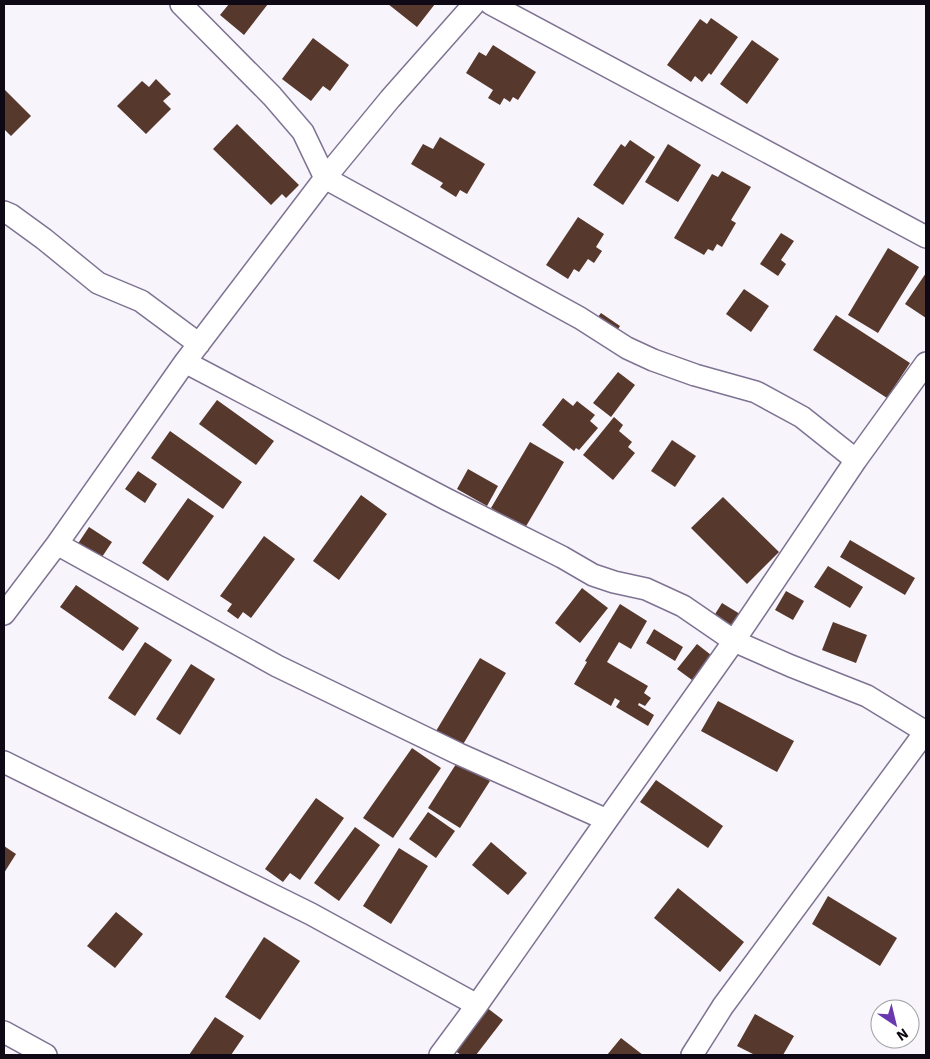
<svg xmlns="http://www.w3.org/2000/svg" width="930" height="1059" font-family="'IBM Plex Sans',sans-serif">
  <rect width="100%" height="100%" fill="#f7f4fb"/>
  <!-- building -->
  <path fill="#57382c" d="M 229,4 L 268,4 L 244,35 L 220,15 Z
    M 388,4 L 435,4 L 417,27 Z
    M 711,18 L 738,37 L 711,75 L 709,73 L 702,82 L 695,76 L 691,82 L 667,65 L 700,19 L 707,24 Z
    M 313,38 L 349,65 L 330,91 L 323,86 L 311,101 L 282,79 Z
    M 752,40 L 779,59 L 747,104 L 720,84 Z
    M 493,45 L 536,72 L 518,100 L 513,97 L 510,102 L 504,98 L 500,105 L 488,98 L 493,90 L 466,73 L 479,52 L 486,56 Z
    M 156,79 L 171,94 L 163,101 L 171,109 L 146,134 L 117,106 L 142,81 L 149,87 Z
    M 4,89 L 31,116 L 11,136 L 4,129 Z
    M 237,124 L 299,185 L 286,198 L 282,194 L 271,205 L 213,149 Z
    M 440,137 L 485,164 L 467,194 L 460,190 L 456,197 L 440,187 L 443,183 L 411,164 L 423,144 L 433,149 Z
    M 630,140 L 655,157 L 623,205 L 593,185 L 621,144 L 625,147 Z
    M 668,144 L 701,165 L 678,202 L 645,182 Z
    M 722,171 L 751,187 L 731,220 L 736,223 L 722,247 L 717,244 L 713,251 L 708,249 L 704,255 L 674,238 L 712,174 L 718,177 Z
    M 578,217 L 604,234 L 596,247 L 602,251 L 594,263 L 588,259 L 579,272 L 574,269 L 568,279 L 546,265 Z
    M 781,233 L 794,241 L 781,260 L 786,264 L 778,276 L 760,264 Z
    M 888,248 L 919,267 L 878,333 L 848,315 Z
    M 926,273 L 926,318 L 905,304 Z
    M 744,289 L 769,306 L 751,332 L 726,314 Z
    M 601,313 L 620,326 L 612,339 L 591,326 Z
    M 836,315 L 910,363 L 887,398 L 813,350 Z
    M 618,372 L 635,385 L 611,417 L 593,403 Z
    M 563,398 L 573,406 L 577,401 L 595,415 L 590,421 L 598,428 L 579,450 L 576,448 L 574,451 L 542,425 Z
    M 217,400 L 274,441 L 256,465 L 199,424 Z
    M 614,417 L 623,425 L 619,431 L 632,442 L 628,447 L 635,453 L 613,480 L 583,455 Z
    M 170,431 L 242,482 L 223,509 L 151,458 Z
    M 672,440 L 696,456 L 675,487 L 651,471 Z
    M 530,442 L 564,462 L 525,528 L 491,508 Z
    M 468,469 L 498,486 L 487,506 L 457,489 Z
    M 138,471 L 157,484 L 145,503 L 125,489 Z
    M 361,495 L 387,514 L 339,580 L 313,561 Z
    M 723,497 L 779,552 L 747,584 L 691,528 Z
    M 188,498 L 214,516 L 168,581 L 142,563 Z
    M 89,527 L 112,542 L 98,563 L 75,548 Z
    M 264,536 L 295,559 L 251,618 L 243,612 L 238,619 L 227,611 L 232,604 L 220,596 Z
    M 850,540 L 915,578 L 905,595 L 840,557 Z
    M 828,566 L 863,587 L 850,608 L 814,587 Z
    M 76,585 L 139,628 L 123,651 L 60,607 Z
    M 582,588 L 608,608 L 580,643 L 555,623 Z
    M 786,591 L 804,601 L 793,620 L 775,610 Z
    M 722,603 L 740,614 L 731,631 L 712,619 Z
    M 620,604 L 647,621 L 631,649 L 619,642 L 607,662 L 648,686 L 644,693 L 651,698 L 645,706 L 639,703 L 638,705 L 654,715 L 648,726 L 616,707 L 620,701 L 615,698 L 611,706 L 574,684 L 587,662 L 585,661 Z
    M 833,622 L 867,635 L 856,663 L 822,650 Z
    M 654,629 L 683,647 L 675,661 L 646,643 Z
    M 145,642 L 172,660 L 135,716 L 108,698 Z
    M 697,644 L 711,655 L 692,680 L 677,669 Z
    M 480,658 L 506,673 L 462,746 L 436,731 Z
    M 191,664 L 215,679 L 180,735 L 156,719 Z
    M 718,701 L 794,741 L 777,772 L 701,731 Z
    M 412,748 L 441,768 L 393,838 L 363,818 Z
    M 458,761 L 490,781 L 460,828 L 428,808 Z
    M 656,780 L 723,826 L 708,848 L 640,802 Z
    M 316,798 L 344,818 L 300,880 L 290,873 L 283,882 L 265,869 Z
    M 428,812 L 455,831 L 436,858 L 409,839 Z
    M 355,827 L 380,845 L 339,901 L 314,883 Z
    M 491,842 L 527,873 L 508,895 L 472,865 Z
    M 4,846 L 16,854 L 4,873 Z
    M 399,848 L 428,866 L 391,924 L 363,906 Z
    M 678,888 L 744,942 L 720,972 L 654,918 Z
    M 828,896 L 897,938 L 880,966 L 812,924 Z
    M 116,912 L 143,934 L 115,968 L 87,946 Z
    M 264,937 L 300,961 L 260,1020 L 225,997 Z
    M 486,1007 L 503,1020 L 476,1055 L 461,1055 L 454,1050 Z
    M 755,1014 L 794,1036 L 783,1055 L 755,1055 L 737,1046 Z
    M 215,1017 L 244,1036 L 231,1055 L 189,1055 Z
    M 621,1038 L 643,1055 L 607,1055 Z"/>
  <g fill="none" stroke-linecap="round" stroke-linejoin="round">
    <!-- minor casing -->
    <g stroke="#7e7392" stroke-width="24">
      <path id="minor" d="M 181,4 L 272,96 L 303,132 L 325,178 L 580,318 L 627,348 L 653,360 L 695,375 L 756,392 L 802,417 L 856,460
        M 491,4 L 926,237
        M 4,212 L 11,215 L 44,239 L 98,283 L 141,301 L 199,344
        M 185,362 L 446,499 L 562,557 L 593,575 L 614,582 L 646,589 L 683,606 L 734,641 L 791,666 L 867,696 L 926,732
        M 57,544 L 277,666 L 459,754 L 607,820
        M 4,614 L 57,544 L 185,362 L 325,178 L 390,99 L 474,4
        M 4,762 L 311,914 L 477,1005
        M 4,1032 L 46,1055
        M 440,1055 L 477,1005 L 607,820 L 734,641 L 856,460 L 926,363
        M 692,1055 L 723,1006 L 926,731"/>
    </g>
    <!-- minor -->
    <use href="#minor" stroke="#fff" stroke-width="21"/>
  </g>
  <!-- border -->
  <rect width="930" height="1059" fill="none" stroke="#0e0915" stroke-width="10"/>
  <!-- north arrow -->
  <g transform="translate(895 1024) rotate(145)"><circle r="24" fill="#ffffff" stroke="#9f9da1"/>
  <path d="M0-4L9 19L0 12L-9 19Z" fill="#6938b0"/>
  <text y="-8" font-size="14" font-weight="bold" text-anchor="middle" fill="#0e0915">N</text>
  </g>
</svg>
